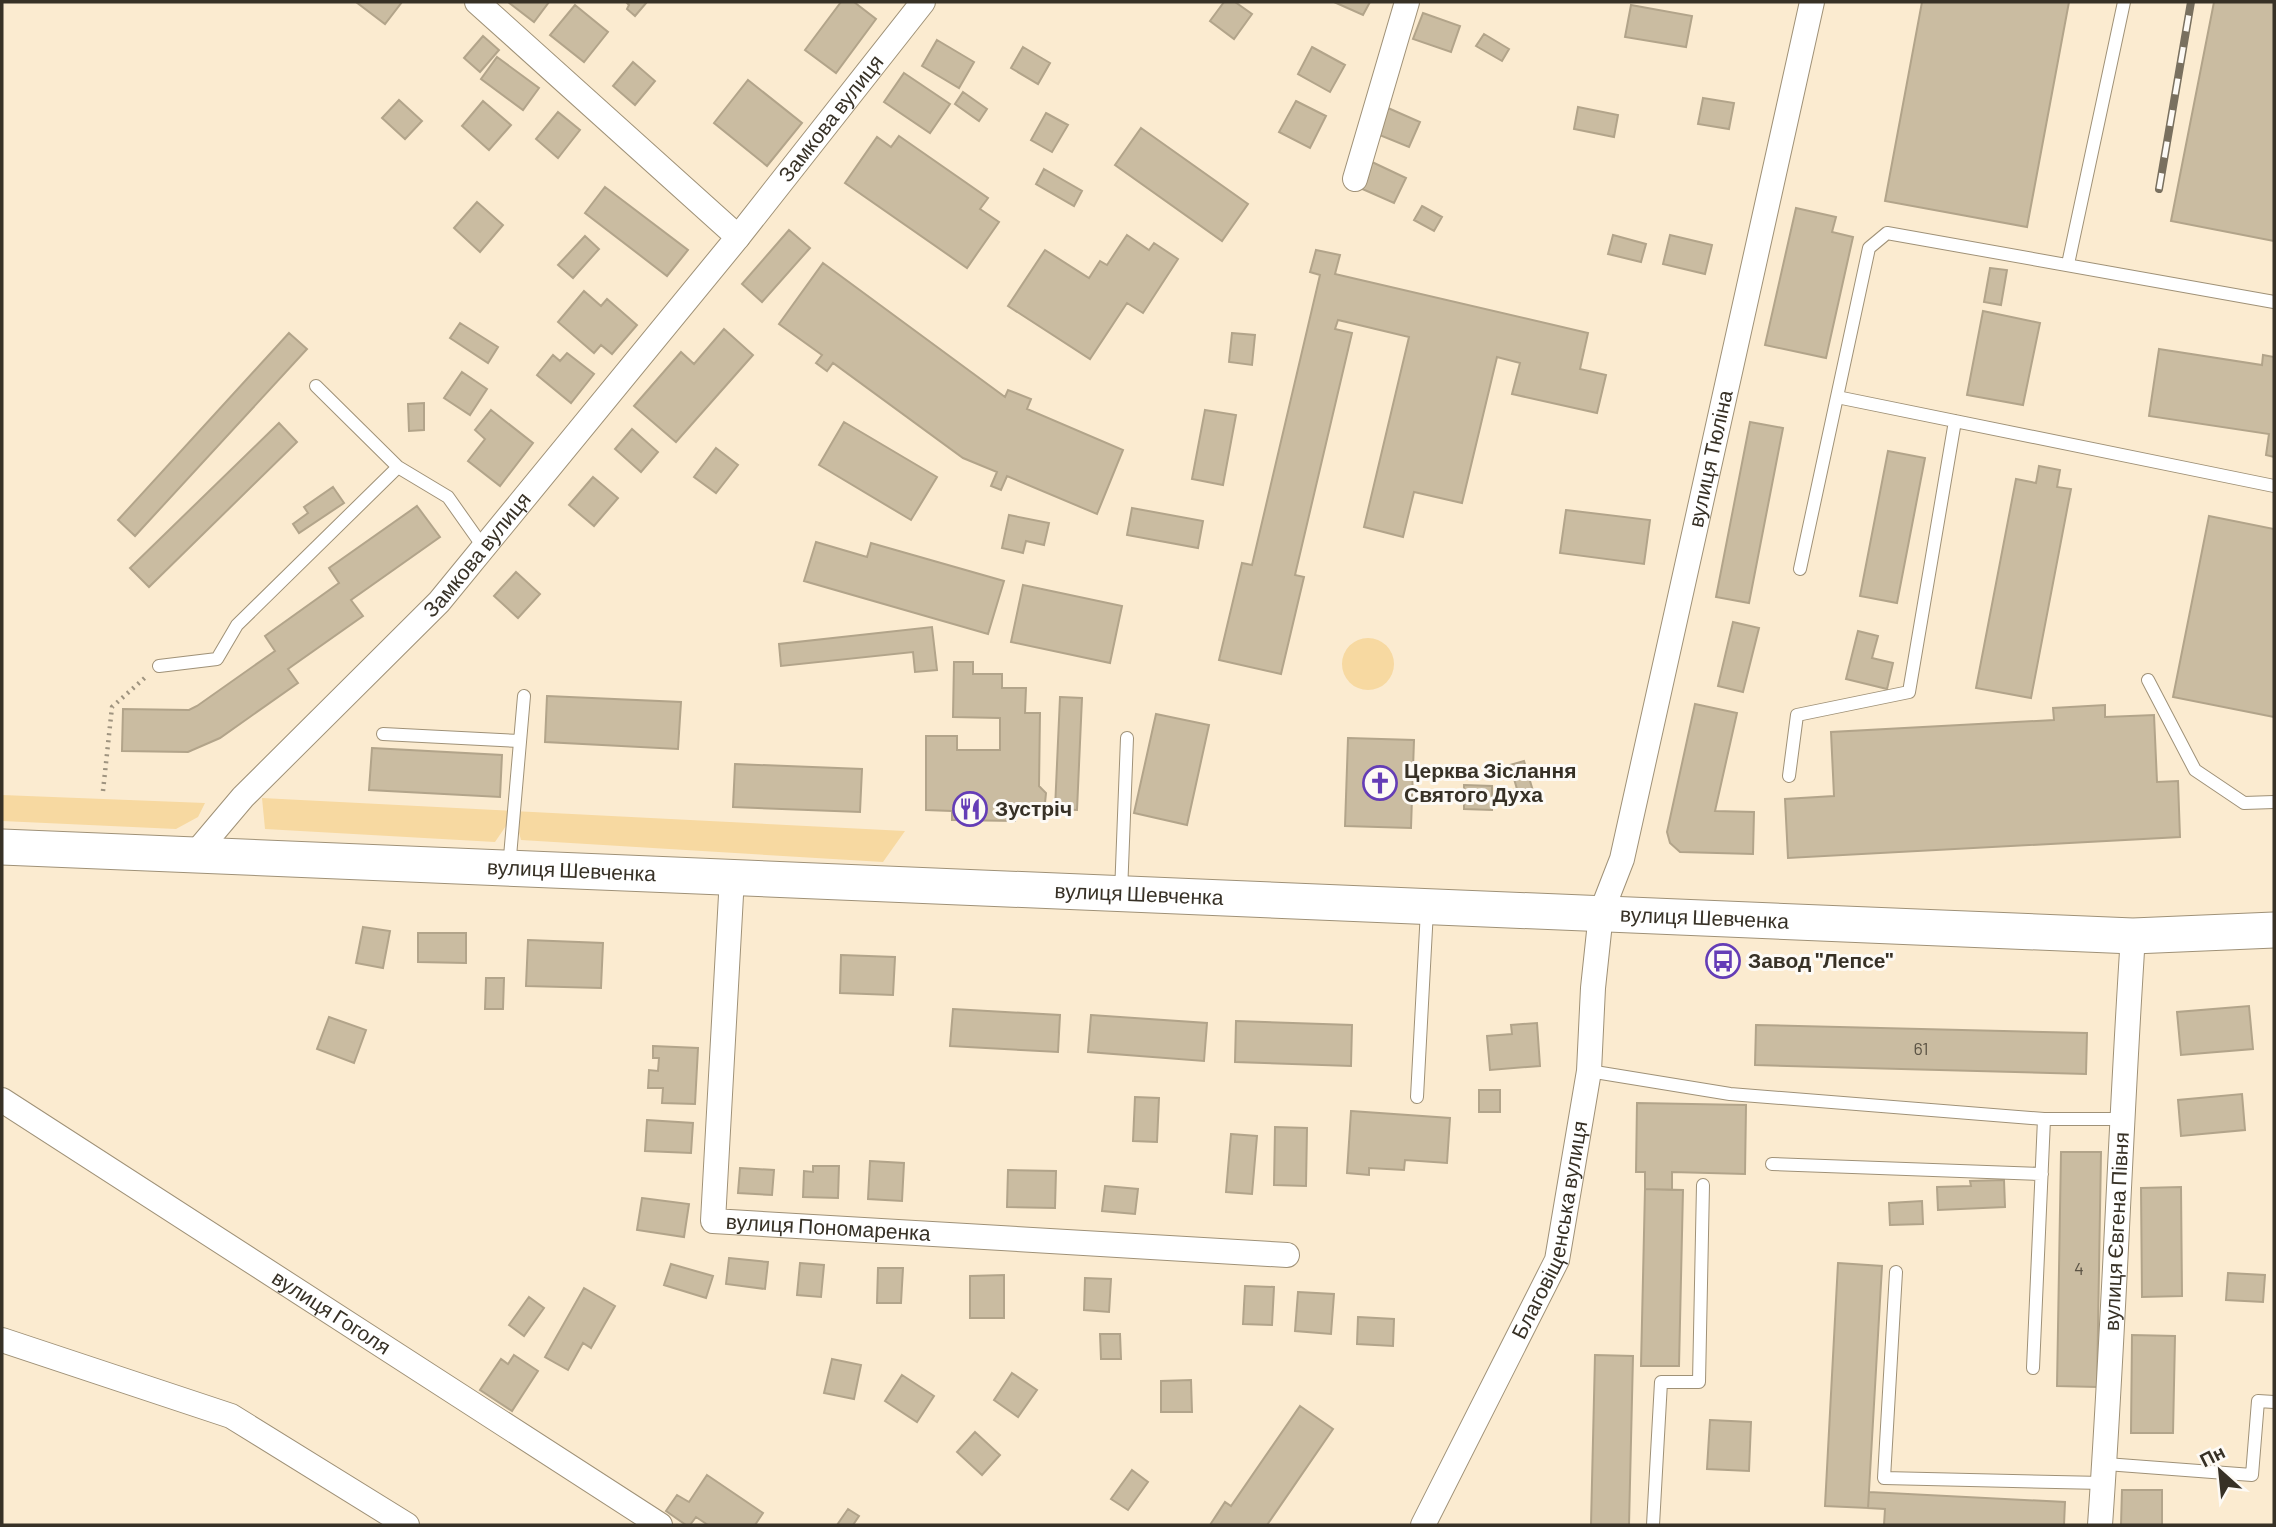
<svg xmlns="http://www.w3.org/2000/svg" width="2276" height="1527" font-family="Barlow,sans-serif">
  <rect width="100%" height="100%" fill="#fbebd0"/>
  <!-- green -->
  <path fill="#f7d9a1" d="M1342 664a26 26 0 1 1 52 0a26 26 0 1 1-52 0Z
    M 2,795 L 205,803 L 198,817 L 176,829 L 2,821 Z
    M 262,798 L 905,831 L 883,862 L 521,840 L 514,814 L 495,842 L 265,829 Z"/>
  <!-- building -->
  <path fill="#cabca1" stroke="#b2a48a" stroke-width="2" d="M 356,2 L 402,2 L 385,24 Z
    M 508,2 L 549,2 L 534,22 Z
    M 626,2 L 647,2 L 635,16 L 627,9 L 629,5 Z
    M 841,2 L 854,2 L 876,19 L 836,73 L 805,50 Z
    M 1224,2 L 1235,2 L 1252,14 L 1234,39 L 1210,21 Z
    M 1334,2 L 1370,2 L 1363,15 Z
    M 1922,2 L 2069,2 L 2027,227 L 1885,201 Z
    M 2214,2 L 2274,2 L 2274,241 L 2171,221 Z
    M 575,5 L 608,32 L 584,62 L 550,35 Z
    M 1631,5 L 1692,16 L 1686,47 L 1625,37 Z
    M 1423,13 L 1460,26 L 1451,52 L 1413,39 Z
    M 1484,34 L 1509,49 L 1502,61 L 1476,46 Z
    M 483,36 L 499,50 L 480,72 L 464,58 Z
    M 937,40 L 974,62 L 959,88 L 922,66 Z
    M 1023,47 L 1050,63 L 1038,84 L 1011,68 Z
    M 1312,47 L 1345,65 L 1330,92 L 1298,74 Z
    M 497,57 L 539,88 L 523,110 L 481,79 Z
    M 633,62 L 655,81 L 635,105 L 613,86 Z
    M 904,73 L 950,104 L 930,133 L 884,102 Z
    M 748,80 L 802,123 L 767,166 L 714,123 Z
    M 963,92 L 987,109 L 979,121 L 955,104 Z
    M 1703,98 L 1734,103 L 1729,129 L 1698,124 Z
    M 399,100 L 422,121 L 405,139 L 382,118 Z
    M 483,101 L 511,125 L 489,150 L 462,126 Z
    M 1296,101 L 1326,116 L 1310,148 L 1279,132 Z
    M 1578,107 L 1618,115 L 1614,137 L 1574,129 Z
    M 1388,108 L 1420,122 L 1409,147 L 1377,134 Z
    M 558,112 L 580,130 L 558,158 L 536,139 Z
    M 1046,113 L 1068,125 L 1052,152 L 1031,140 Z
    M 1141,128 L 1248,204 L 1222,241 L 1115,165 Z
    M 899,136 L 988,198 L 980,209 L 999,222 L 967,268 L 845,183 L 877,137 L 891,147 Z
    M 1372,162 L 1406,178 L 1394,203 L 1360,188 Z
    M 1044,169 L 1082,191 L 1074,206 L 1036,184 Z
    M 605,187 L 688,250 L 667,276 L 585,213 Z
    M 477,202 L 503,225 L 480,252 L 454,228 Z
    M 1422,206 L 1442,217 L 1434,231 L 1414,220 Z
    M 1796,208 L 1836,217 L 1832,232 L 1853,237 L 1826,358 L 1765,345 Z
    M 789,230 L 810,248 L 762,302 L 742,284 Z
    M 1127,235 L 1149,250 L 1154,243 L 1178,259 L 1143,313 L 1127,303 L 1090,359 L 1008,306 L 1045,250 L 1089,278 L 1100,261 L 1107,265 Z
    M 1613,235 L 1646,244 L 1641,262 L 1608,254 Z
    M 1670,235 L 1712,245 L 1705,274 L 1663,264 Z
    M 585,236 L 599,249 L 573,278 L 558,265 Z
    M 1316,250 L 1340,255 L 1335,274 L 1588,333 L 1580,369 L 1606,375 L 1597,413 L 1512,394 L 1520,363 L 1497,357 L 1462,503 L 1414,492 L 1403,537 L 1364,527 L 1409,337 L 1338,320 L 1335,329 L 1352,333 L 1295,575 L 1304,577 L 1281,674 L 1219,660 L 1242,563 L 1252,565 L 1320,275 L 1310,272 Z
    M 823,263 L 1005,397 L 1008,390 L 1031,399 L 1027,409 L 1123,450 L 1097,514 L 1007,476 L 1001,490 L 991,486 L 997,472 L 963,458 L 833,363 L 827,371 L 816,363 L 822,355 L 779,324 Z
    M 1990,268 L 2007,270 L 2001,305 L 1984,302 Z
    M 584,291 L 601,306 L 607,299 L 637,325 L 612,354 L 601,345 L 594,353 L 558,322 Z
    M 1983,311 L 2040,323 L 2023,405 L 1967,395 Z
    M 460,323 L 498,347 L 488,363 L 450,338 Z
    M 724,329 L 753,355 L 676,442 L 634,406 L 681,352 L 694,364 Z
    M 289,333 L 307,349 L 135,536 L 118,520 Z
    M 1232,333 L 1255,335 L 1252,365 L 1229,362 Z
    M 2159,349 L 2262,365 L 2263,355 L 2274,357 L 2274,457 L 2266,455 L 2269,434 L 2149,416 Z
    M 567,353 L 594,374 L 571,403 L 537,375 L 553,355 L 560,361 Z
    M 462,372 L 487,389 L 470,415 L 444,398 Z
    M 424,403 L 424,430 L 409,431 L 408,404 Z
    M 491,410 L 533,443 L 500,486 L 468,461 L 485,439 L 475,430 Z
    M 1205,410 L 1236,415 L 1223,485 L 1192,479 Z
    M 844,422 L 937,477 L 911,520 L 819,465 Z
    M 1750,422 L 1783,428 L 1749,603 L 1716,597 Z
    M 279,423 L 297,442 L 149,587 L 130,568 Z
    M 632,429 L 658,452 L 641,472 L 615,449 Z
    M 716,448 L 738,465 L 716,493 L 694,477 Z
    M 1888,451 L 1925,458 L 1897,603 L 1860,596 Z
    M 2039,466 L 2060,470 L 2057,487 L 2071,489 L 2031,698 L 1976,688 L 2016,479 L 2036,483 Z
    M 593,477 L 618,498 L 594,526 L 569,505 Z
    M 333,487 L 344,503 L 299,533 L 293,524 L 308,513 L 304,507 Z
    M 417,506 L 440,537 L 351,600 L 363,616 L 288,669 L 298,683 L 220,738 L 188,752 L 122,751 L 123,709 L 189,710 L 197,706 L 275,651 L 265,636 L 339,583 L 329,568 Z
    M 1132,508 L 1203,521 L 1198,548 L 1127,535 Z
    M 1566,510 L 1650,520 L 1644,564 L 1560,553 Z
    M 1009,515 L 1049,523 L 1044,545 L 1026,541 L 1023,553 L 1002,548 Z
    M 2209,516 L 2274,529 L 2274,717 L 2173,697 Z
    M 816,542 L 867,557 L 871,543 L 1004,581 L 988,634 L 804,581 Z
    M 516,572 L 540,594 L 518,618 L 494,596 Z
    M 1023,585 L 1122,606 L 1110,663 L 1011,642 Z
    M 1733,622 L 1759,628 L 1743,692 L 1718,686 Z
    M 932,627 L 937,670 L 915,672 L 913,652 L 781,666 L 779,644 Z
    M 1858,631 L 1878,636 L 1872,658 L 1893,663 L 1887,689 L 1846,679 Z
    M 954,662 L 973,662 L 973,674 L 1002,674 L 1002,688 L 1026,688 L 1025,713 L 1040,713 L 1039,786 L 1046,793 L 1045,803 L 1039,811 L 1015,811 L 1015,821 L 952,820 L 952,811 L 926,810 L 926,736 L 957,736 L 957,750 L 1000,750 L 1000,718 L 953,717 Z
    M 547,696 L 681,702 L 678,749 L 545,742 Z
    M 1060,697 L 1082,698 L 1077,810 L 1055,809 Z
    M 1695,704 L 1737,713 L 1715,811 L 1754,812 L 1753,854 L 1680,852 L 1670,843 L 1667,832 Z
    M 2105,705 L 2105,717 L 2154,715 L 2157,782 L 2178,781 L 2180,837 L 1788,858 L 1785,799 L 1834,796 L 1831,732 L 2054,720 L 2053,708 Z
    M 1156,714 L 1209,725 L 1187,825 L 1134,813 Z
    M 1348,738 L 1414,740 L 1411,828 L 1345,826 Z
    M 372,748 L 502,755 L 500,797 L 369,790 Z
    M 1524,761 L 1533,791 L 1519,796 L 1510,765 Z
    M 735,764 L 862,769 L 860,812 L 733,807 Z
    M 1464,785 L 1492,786 L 1492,810 L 1464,809 Z
    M 363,927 L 390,931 L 383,968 L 356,963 Z
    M 418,933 L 466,933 L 466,963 L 418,962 Z
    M 528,940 L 603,943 L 601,988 L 526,986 Z
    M 841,955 L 895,957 L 893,995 L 840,993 Z
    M 486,978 L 504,978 L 503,1009 L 485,1009 Z
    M 2249,1006 L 2253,1049 L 2181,1055 L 2177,1012 Z
    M 953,1009 L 1060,1015 L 1058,1052 L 950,1046 Z
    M 1091,1015 L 1207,1023 L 1204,1061 L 1088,1052 Z
    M 329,1017 L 366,1030 L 354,1063 L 317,1049 Z
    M 1236,1021 L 1352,1025 L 1351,1066 L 1235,1062 Z
    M 1537,1023 L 1540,1066 L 1490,1070 L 1487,1036 L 1512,1034 L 1511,1025 Z
    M 1756,1025 L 2087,1033 L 2086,1074 L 1755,1065 Z
    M 653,1046 L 698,1048 L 695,1104 L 662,1103 L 663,1088 L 648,1088 L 649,1070 L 658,1071 L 659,1058 L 653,1058 Z
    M 1479,1090 L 1500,1090 L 1500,1112 L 1479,1112 Z
    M 2242,1094 L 2245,1130 L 2181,1136 L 2178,1100 Z
    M 1135,1097 L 1159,1098 L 1157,1142 L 1133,1141 Z
    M 1637,1103 L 1746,1105 L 1745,1174 L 1672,1172 L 1672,1190 L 1645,1189 L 1645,1172 L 1636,1172 Z
    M 1351,1111 L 1450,1118 L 1447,1163 L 1405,1160 L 1404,1170 L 1369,1168 L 1369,1175 L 1347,1173 Z
    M 647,1120 L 693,1123 L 691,1153 L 645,1151 Z
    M 1275,1127 L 1307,1128 L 1306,1186 L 1274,1185 Z
    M 1231,1134 L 1257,1136 L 1252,1194 L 1226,1192 Z
    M 2061,1152 L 2101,1152 L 2097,1387 L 2057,1386 Z
    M 870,1161 L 904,1163 L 902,1201 L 868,1199 Z
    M 813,1166 L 839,1166 L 838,1198 L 803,1197 L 804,1171 L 813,1172 Z
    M 740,1168 L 774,1170 L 772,1195 L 738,1193 Z
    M 1008,1170 L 1056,1171 L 1055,1208 L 1007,1207 Z
    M 2004,1180 L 2005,1207 L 1938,1210 L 1937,1187 L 1971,1186 L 1970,1181 Z
    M 1105,1186 L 1138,1189 L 1135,1214 L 1102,1211 Z
    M 2181,1187 L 2182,1296 L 2142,1297 L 2141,1188 Z
    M 1645,1189 L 1683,1190 L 1679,1366 L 1641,1366 Z
    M 642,1198 L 689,1204 L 684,1237 L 637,1230 Z
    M 1922,1201 L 1923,1224 L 1890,1225 L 1889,1203 Z
    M 729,1258 L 768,1262 L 765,1289 L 726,1284 Z
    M 800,1263 L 824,1265 L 821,1297 L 797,1295 Z
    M 1838,1263 L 1882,1266 L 1868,1508 L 1825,1506 Z
    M 671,1264 L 713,1276 L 706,1298 L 664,1285 Z
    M 878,1268 L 903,1268 L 901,1303 L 877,1303 Z
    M 2228,1273 L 2265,1275 L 2263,1302 L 2226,1300 Z
    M 1004,1275 L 1004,1318 L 970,1318 L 970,1276 Z
    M 1085,1278 L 1111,1279 L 1109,1312 L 1084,1310 Z
    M 1245,1286 L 1274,1287 L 1272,1325 L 1243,1324 Z
    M 584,1288 L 615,1306 L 591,1348 L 583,1343 L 568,1370 L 545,1357 Z
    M 1298,1292 L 1334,1294 L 1331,1334 L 1295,1331 Z
    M 529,1297 L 544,1308 L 524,1336 L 509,1325 Z
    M 1358,1317 L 1394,1319 L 1393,1346 L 1357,1344 Z
    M 1100,1334 L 1120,1334 L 1121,1359 L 1101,1359 Z
    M 2132,1335 L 2175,1336 L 2173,1433 L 2131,1433 Z
    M 514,1355 L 538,1371 L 512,1411 L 480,1390 L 501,1359 L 508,1364 Z
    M 1595,1355 L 1633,1356 L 1629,1525 L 1591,1525 Z
    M 832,1359 L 861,1365 L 854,1399 L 824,1393 Z
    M 1012,1373 L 1037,1390 L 1018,1417 L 994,1400 Z
    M 902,1375 L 934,1396 L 917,1422 L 885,1401 Z
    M 1191,1380 L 1192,1412 L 1161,1412 L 1161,1381 Z
    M 1300,1406 L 1333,1429 L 1267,1525 L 1210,1525 L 1225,1502 L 1231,1506 Z
    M 1710,1420 L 1751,1422 L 1749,1471 L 1707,1469 Z
    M 975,1432 L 1000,1455 L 982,1475 L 957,1452 Z
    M 1132,1470 L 1148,1482 L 1128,1510 L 1111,1499 Z
    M 707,1475 L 763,1513 L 755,1525 L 708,1525 L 696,1517 L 690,1525 L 686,1525 L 666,1511 L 677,1495 L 689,1502 Z
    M 2122,1490 L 2162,1490 L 2162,1525 L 2121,1525 Z
    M 1869,1492 L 2065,1502 L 2064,1525 L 1884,1525 L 1885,1509 L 1868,1508 Z
    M 848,1509 L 859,1516 L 853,1525 L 837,1525 Z"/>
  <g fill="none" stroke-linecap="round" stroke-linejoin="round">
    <!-- service casing -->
    <g stroke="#9f9177" stroke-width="14">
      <path id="service" d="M 2068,264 L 2124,2
        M 316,386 L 398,467
        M 1837,397 L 2274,486
        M 1800,569 L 1869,248 L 1887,233 L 2274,302
        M 159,666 L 217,659 L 237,625 L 398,467 L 448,497 L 484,548
        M 2148,680 L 2195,770 L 2244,803 L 2274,802
        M 383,734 L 520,741
        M 1789,776 L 1797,715 L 1909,692 L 1955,421
        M 509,868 L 524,696
        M 1121,893 L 1127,738
        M 1589,1071 L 1730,1094 L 2044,1119 L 2121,1119
        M 1417,1097 L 1427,910
        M 1772,1164 L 2042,1174
        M 1896,1272 L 1884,1478 L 2103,1483
        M 2033,1368 L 2044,1119
        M 2106,1464 L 2252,1475 L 2258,1401 L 2274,1402
        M 1653,1525 L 1661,1382 L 1699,1382 L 1703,1185"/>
    </g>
    <!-- minor casing -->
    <g stroke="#9f9177" stroke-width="26">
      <g id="minor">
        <path d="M 477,2 L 738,237"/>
        <path d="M 1355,179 L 1407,2"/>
        <path id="s1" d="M 194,855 L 243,797 L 439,602 L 738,237 L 923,2"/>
        <path id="s2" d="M 732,877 L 713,1221 L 1287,1255"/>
        <path id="s3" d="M 2,1100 L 660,1525"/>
        <path d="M 2,1340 L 231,1416 L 407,1525"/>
        <path id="s4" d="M 1423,1525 L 1557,1260 L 1589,1071 L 1593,988 L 1601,913 L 1622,859 L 1812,2"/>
        <path id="s5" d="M 2100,1525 C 2114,1329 2120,1132 2133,936"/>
      </g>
    </g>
    <!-- secondary casing -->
    <g stroke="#9f9177" stroke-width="37">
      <g id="secondary">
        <path id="s6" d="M 2,847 L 2133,936 L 2274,930"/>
      </g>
    </g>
    <!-- path -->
    <path stroke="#9e937f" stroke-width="4.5" stroke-dasharray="2 5" stroke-linecap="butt" d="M 103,791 L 112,707 L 148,675"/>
    <!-- service -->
    <use href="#service" stroke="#fff" stroke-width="12"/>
    <!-- minor -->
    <use href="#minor" stroke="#fff" stroke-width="24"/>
    <!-- secondary -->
    <use href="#secondary" stroke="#fff" stroke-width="35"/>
    <!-- rail casing -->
    <g stroke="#79705f" stroke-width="8">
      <path id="rail" d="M 2159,189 L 2191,2"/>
    </g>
    <!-- rail -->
    <use href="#rail" stroke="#fdfaf5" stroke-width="5" stroke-dasharray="16" stroke-linecap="butt"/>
  </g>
  <!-- icons -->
  <defs>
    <g id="church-ring" transform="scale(1.75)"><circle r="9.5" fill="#fdfaf5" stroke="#643db6" stroke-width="1.5"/><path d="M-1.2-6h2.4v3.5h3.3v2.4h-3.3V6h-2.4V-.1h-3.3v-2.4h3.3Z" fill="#643db6"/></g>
    <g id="restaurant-ring" transform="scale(1.75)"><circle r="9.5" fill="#fdfaf5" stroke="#643db6" stroke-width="1.5"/><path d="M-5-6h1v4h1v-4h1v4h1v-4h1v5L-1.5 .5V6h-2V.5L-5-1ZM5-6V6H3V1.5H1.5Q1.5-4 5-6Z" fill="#643db6"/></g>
    <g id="bus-ring" transform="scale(1.75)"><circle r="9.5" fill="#fdfaf5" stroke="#643db6" stroke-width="1.5"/><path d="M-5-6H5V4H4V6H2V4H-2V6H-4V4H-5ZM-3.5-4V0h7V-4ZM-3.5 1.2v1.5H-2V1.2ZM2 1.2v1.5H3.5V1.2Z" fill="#643db6"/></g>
  </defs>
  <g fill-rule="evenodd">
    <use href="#church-ring" x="1380" y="783"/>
    <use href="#restaurant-ring" x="970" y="809"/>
    <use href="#bus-ring" x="1723" y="961"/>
  </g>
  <g text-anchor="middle" stroke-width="6" stroke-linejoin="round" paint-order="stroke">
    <!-- number labels -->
    <g font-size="18" fill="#5c5445">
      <text x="1921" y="1055">61</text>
      <text x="2079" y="1275">4</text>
    </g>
    <!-- street labels -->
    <g font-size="21" fill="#373126" stroke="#fdfaf5">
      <text dy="7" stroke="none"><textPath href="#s1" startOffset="975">Замкова вулиця</textPath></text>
      <text dy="7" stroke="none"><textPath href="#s4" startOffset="1115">вулиця Тюліна</textPath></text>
      <text dy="7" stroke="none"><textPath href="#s1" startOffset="413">Замкова вулиця</textPath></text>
      <text dy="7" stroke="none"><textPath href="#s6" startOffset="570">вулиця Шевченка</textPath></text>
      <text dy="7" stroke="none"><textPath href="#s6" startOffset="1138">вулиця Шевченка</textPath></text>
      <text dy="7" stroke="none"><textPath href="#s6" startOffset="1704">вулиця Шевченка</textPath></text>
      <text dy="7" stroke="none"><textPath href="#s2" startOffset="460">вулиця Пономаренка</textPath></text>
      <text dy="7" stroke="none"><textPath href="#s4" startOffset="324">Благовіщенська вулиця</textPath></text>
      <text dy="7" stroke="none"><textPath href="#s5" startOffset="294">вулиця Євгена Півня</textPath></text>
      <text dy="7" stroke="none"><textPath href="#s3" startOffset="392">вулиця Гоголя</textPath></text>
    </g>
    <!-- poi labels -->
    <g font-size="21" font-weight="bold" fill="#373126" stroke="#fdfaf5" text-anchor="start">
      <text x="1404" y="778">Церква Зіслання<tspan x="1404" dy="24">Святого Духа</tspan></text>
      <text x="995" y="816">Зустріч</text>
      <text x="1748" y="968">Завод "Лепсе"</text>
    </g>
  </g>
  <!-- border -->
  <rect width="2276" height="1527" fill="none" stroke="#373126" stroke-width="7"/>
  <!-- north arrow -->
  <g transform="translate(2220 1471) rotate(333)" stroke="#fdfaf5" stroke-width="5" paint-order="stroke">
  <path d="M0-5L12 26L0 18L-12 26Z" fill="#373126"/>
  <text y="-10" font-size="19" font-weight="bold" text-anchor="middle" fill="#373126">Пн</text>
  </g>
</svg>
